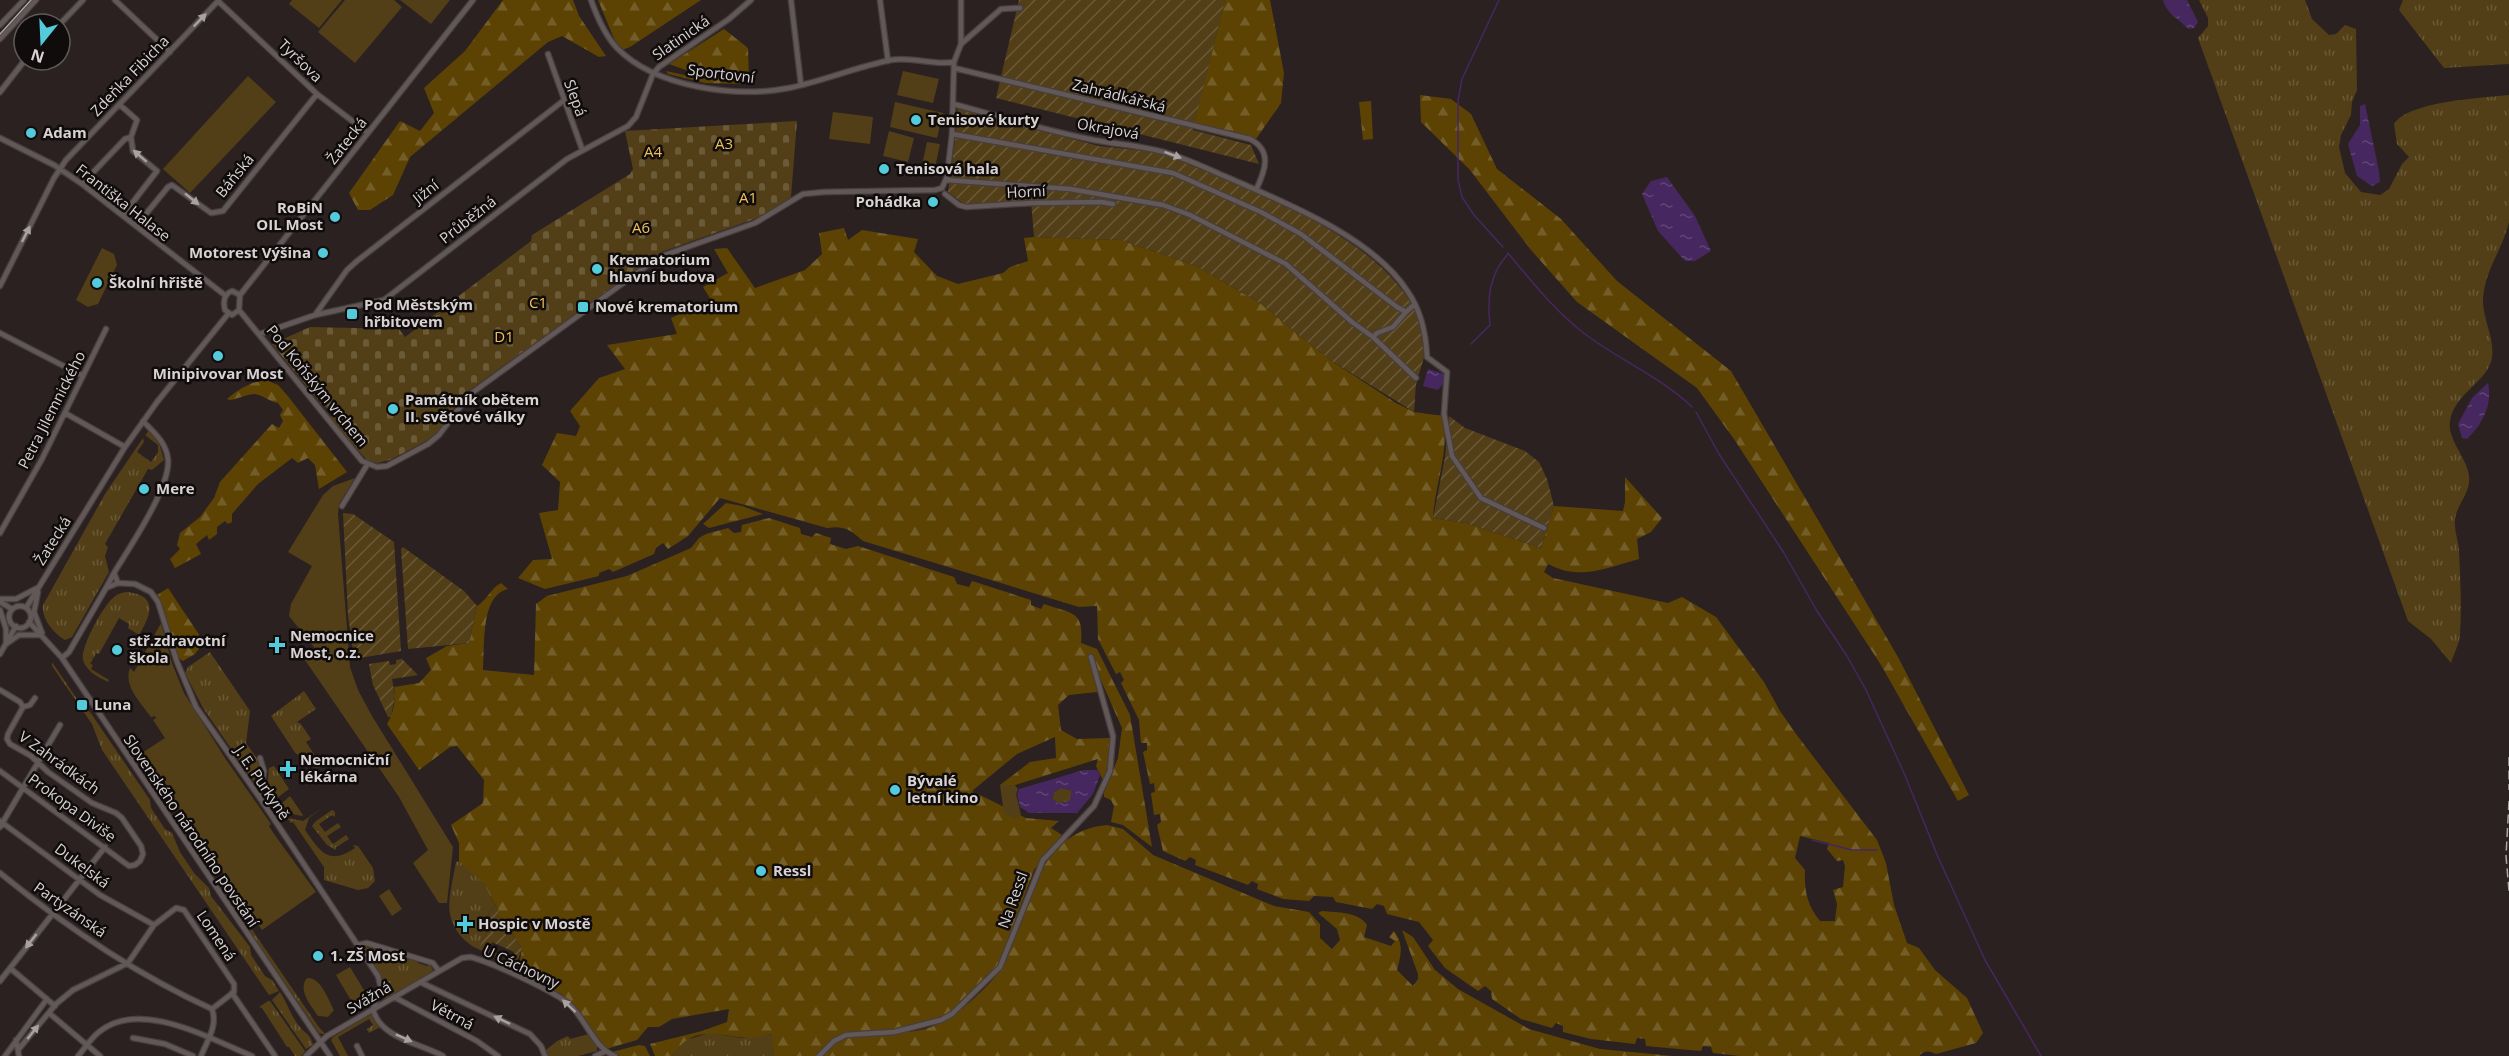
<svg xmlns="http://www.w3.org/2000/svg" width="2509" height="1056" font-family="'Open Sans',sans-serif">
  <defs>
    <pattern id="grass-tufts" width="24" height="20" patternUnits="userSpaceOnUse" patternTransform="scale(1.5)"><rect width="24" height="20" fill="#523f17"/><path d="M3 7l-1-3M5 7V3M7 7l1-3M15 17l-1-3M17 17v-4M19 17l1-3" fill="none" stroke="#6a5a38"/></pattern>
    <pattern id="forest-firs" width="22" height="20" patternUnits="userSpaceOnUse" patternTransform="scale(1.5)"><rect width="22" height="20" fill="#5c4304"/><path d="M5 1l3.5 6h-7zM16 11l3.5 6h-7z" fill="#735d28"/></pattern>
    <pattern id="cemetery-stones" width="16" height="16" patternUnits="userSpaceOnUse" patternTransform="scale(1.5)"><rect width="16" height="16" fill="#523f17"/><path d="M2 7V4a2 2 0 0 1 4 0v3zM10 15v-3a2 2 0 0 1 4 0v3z" fill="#6a5a38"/></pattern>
    <pattern id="garden-furrows" width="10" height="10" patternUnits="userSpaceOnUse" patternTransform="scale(1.5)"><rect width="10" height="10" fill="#523f17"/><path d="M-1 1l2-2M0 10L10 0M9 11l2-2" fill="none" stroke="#6a5a38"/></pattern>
    <pattern id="water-ripples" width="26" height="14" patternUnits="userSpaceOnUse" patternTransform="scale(1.5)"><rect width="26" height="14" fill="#472760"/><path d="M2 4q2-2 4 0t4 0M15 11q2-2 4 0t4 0" fill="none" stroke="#614576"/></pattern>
  </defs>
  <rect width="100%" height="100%" fill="#2b2121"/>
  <!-- grass -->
  <path fill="url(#grass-tufts)" d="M 2199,0 L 2305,0 L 2312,19 L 2329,35 L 2336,34 L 2345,25 L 2356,29 L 2357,90 L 2352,102 L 2351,115 L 2341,135 L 2339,147 L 2345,173 L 2361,192 L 2380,195 L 2389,189 L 2402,164 L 2409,157 L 2397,144 L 2394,124 C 2409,101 2482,98 2509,95 L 2509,222 C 2502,251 2485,269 2483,299 C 2482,319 2497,342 2491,362 C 2484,383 2454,395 2450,421 C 2447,440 2467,457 2469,476 C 2471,493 2457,504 2455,519 C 2454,530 2458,540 2459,550 C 2460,577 2462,607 2460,633 C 2460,643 2454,653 2451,663 L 2431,639 L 2408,621 L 2198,38 L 2208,26 L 2208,18 Z
    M 2403,0 L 2509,0 L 2509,64 L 2444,68 L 2399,10 Z
    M 149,431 L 159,443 L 164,460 L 152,470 L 148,469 L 105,544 L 108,547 L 105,556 L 109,572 L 72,637 L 65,640 C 54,634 41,618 43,605 L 105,494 L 143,438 L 144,442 L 137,452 L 151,462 L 158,452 L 158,445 L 145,435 Z
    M 126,592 C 159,595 151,615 139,635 L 128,628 L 129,624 L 119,618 L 99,654 L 96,653 L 94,658 L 92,657 L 93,659 L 90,664 L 93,665 L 91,669 L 109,680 L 108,682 C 98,677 87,672 83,660 C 80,648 103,606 113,598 C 117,594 121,593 126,592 Z
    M 210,652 L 250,711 L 246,743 C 258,760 266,768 257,786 L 203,708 L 185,673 L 188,667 Z
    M 52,662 L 83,708 L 90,712 L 150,800 L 151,808 L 165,829 L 172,833 L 180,852 L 194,873 L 209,888 L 211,896 L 250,947 L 251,955 L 265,976 L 272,980 L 279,991 L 269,995 L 102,750 L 92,724 L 52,666 Z
    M 304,691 L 316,709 L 297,722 L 301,724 L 311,739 L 306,742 L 322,766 L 316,769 L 307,756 L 296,754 L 271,716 Z
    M 274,766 L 289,789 L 273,801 L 267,791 L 269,768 Z
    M 1061,788 L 1071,790 L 1071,798 L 1068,802 L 1058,803 L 1052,799 L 1054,792 Z
    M 290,796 L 303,815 L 302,816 L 284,812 L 279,806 Z
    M 321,809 L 309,818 L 305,830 C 321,852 328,866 355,848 L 353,845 L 358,846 L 373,868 L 375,881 L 368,888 L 358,890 L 324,880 L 324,867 L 293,822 L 291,823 L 287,818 L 303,821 Z
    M 332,810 L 335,812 L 335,817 L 332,815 L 319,824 L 325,832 L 338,823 L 341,827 L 327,836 L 333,844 L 346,835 L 349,839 L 335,848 L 336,850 L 327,845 L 312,826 L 316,821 Z
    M 461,861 L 483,882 L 495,905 L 488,914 L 491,926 L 478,949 C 464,943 453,929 450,914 C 447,902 454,874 456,862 Z
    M 238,909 L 318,1026 L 326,1035 L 319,1033 L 238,914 Z
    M 366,945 L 417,959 L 418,963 L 427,966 L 430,964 L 433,970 L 431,974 L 384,1000 L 382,978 L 363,949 L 363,946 Z
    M 280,992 C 288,1004 290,1015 300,1027 C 306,1035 310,1033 313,1045 L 306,1049 L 272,1000 Z
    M 268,1001 L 270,1001 L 305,1051 L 301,1056 L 295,1056 L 289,1047 L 287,1047 L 262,1008 L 259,1007 Z
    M 371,1014 L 382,1026 L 369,1033 L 367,1029 L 373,1025 L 369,1019 L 338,1037 L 348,1056 L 340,1056 L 331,1040 L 333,1037 Z
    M 709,1033 L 742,1038 L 773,1034 L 774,1056 L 672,1056 L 682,1041 Z
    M 589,1034 L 597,1046 L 597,1051 L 578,1056 L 548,1056 L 546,1050 L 557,1041 L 568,1036 L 570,1039 Z"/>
  <!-- forest -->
  <path fill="url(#forest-firs)" fill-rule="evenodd" d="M 503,0 L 573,0 L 579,16 L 606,56 L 599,57 L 562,36 L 548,42 L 410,157 L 393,195 L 370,210 L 358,210 L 349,193 L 400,121 L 420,131 L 434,113 L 424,88 L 465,51 Z
    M 598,0 L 701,0 L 630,47 L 622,50 L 615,41 Z
    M 1225,0 L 1270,0 L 1284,73 L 1281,103 L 1256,139 L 1194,124 Z
    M 724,29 L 748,48 L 749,80 L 745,84 L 705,83 L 668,74 L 666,71 L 703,79 L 705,77 L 669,64 Z
    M 1420,95 L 1451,99 L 1471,114 L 1497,169 L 1561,219 L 1617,281 L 1731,371 L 1898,657 L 1969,795 L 1958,801 L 1881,665 L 1734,439 L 1697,388 L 1577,302 L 1531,250 L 1470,170 L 1421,122 Z
    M 1371,101 L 1373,139 L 1363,140 L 1359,102 Z
    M 844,228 L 848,240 L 862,230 L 918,239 L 914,252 L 937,276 L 958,284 L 1003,273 L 1010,267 L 1028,261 L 1024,238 L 1034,237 L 1121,240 L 1196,266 L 1260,303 L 1330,360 L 1396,403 L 1414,412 L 1443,416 C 1450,450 1435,484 1433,518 L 1466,523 L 1541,548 L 1554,506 L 1623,511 L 1625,502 L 1625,477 L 1662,518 L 1651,532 L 1637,539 L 1639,559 C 1606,568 1580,581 1548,564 L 1544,572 L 1553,578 L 1668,603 L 1682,597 L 1716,617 L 1764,682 L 1780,711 L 1796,734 L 1877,840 L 1886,863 L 1894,905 L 1907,943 L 1919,948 L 1935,970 L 1967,998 L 1983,1033 L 1976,1043 L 1936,1054 C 1929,1051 1925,1050 1919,1056 L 1740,1056 L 1713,1053 L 1711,1047 L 1703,1046 L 1701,1051 L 1646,1046 L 1645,1039 L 1637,1038 L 1635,1044 L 1591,1039 L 1563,1032 L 1563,1026 L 1556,1023 L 1552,1028 L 1521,1019 L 1492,999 L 1491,991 L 1485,986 L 1478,991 L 1445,968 L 1428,946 L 1433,940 L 1419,922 L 1387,914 L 1384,906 L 1377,904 L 1372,909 L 1336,902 L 1333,897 L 1314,896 L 1309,901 L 1283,899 L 1257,889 L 1258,884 L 1252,881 L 1248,885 L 1195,865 L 1196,860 L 1190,857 L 1185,861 L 1163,851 L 1157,825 L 1161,822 L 1160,814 L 1154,815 L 1151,793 L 1155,792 L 1154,783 L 1150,784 L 1143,752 L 1147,750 L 1147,743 L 1141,743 L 1139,720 L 1121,683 L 1124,680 L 1120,672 L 1116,674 L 1098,639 L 1097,606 L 1079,607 L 863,541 C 851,530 844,525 827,528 L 720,498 L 688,536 L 668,549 L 663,543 L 656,548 L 654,554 L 613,572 L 609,569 L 599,573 L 599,576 L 545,589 L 518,578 L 533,560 L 552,559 L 539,513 L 558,510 L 560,482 L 542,465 L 557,433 L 576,436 L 580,426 L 570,411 L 599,378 L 625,369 L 607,345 L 677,334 L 671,318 L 711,300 L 703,287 L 728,273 L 714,249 L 727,248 L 755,288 L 805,270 L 822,254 L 819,233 ZM 1800,836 L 1829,843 L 1827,849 L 1837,861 L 1843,860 L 1845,866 L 1843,887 L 1833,890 L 1837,904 L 1835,921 L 1820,921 C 1807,905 1804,890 1805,870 L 1795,858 Z
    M 266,380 L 278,385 L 287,395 L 347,472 L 319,489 L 315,465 L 308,458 L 298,463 L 292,458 L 258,484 L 232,514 L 232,522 L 228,524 L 225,521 L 217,527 L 217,534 L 209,540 L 207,535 L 196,544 L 201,554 L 175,568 L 170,559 L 180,549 L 177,545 L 180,533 L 200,517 L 214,498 L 220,482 L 272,424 L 279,428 L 283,421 L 280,415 L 283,410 L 278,403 C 270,402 263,395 255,394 C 247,394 237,399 230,400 L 227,399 C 239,389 250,382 266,380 Z
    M 726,503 L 742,506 L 763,514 L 709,528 L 703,524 Z
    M 769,518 L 800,528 L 801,534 L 812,537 L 816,533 L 831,538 L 830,544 L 846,549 L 858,546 L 954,577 L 957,584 L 969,587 L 972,581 L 1031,600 L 1031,605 L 1041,609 L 1044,604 C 1072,614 1084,610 1081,643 L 1097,649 L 1130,715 L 1152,847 L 1123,825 L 1111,822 L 1114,806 L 1111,800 L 1104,797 L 1104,793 L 1118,758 L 1122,728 L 1100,678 L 1095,677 L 1097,692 L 1069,695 L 1058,705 L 1061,730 L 1077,739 L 1110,738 L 1110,757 L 1104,782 L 1096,766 L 1098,759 L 1015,785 L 1000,785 L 1030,762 L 1056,758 L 1055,737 L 1017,754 L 972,791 L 1026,818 L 1059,821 L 1051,828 L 1062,835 L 1034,870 L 998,965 L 952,1011 L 929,1022 L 894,1030 L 845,1033 L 833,1040 L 817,1056 L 774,1056 L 772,1034 C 762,1036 750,1039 739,1037 C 709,1034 692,1027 672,1056 L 655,1056 L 650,1044 L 702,1031 L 727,1022 L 729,1009 L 672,1019 L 659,1027 L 648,1027 L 637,1040 L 606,1049 L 574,1005 L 561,994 L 521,975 L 519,966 L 522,949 L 509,927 L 497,914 L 499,912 L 484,884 L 459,861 L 459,843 L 451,825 L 483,803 L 484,780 L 457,746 L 450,747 L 419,770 L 387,724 C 394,713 396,699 394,687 L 419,683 L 431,670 L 426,658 L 447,646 L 469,643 L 477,606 C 487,600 491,588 501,583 L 508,589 C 480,595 485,647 483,670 L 534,675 L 536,604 L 547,596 L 627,576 L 691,548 L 699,538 L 706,534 L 728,528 L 734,533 L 741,532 L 742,525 Z
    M 168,588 L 204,642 L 195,654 L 183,661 L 177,657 L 162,606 L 157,595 Z
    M 1107,825 L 1123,829 L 1153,855 L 1274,906 L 1309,912 L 1320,924 L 1320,938 L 1332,949 L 1340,940 L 1337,929 L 1318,913 L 1322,911 C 1337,913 1358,911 1367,925 L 1364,937 L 1391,946 L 1395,941 L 1389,937 L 1394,931 C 1404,944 1401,955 1397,970 L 1413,986 L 1418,979 L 1418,974 L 1402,930 L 1413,937 L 1435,970 L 1458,989 L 1529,1029 L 1600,1049 L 1673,1056 L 820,1056 C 827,1049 835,1040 845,1037 C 873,1030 903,1037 931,1027 C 954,1019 986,990 1001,969 C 1006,961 1009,949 1013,940 C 1032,891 1045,831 1107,825 Z
    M 639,1045 L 645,1046 L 650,1056 L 620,1056 L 612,1052 Z"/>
  <!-- cemetery -->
  <path fill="url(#cemetery-stones)" d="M 797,121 L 791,197 L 763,216 L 661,252 L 463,395 L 439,431 L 426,441 L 390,460 L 377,463 L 367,460 L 329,418 L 332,415 L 331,411 L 321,404 L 272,344 L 310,327 L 399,329 L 405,337 L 531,241 L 532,235 L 630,174 L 633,169 L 625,131 Z"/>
  <!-- park -->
  <path fill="#523f17" d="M 292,0 L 342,0 L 319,28 L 289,4 Z
    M 345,0 L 394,0 L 402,7 L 355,63 L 318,32 Z
    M 400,0 L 450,0 L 431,24 Z
    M 903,71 L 939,79 L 933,103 L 897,95 Z
    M 248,76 L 276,102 L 190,193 L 163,169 Z
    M 895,102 L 943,113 L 937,138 L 890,127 Z
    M 833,112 L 873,117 L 870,144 L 829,139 Z
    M 889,131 L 914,138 L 908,162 L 883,156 Z
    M 927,142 L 940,144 L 935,168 L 922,165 Z
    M 102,248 L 114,254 L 117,265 L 98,304 L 88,307 L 76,300 Z
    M 355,478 L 339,504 L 338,514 L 350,667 L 358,690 L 372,716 L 453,847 L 447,903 L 439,903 L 413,863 L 428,850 L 399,797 L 305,660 L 318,652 L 289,616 L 291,604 L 312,566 L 288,552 L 323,495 L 333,486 Z
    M 161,623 L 172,663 L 184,693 L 225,758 L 271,824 L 269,826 L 274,834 L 316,892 L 262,930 L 142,753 L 165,738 L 153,720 L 156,718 L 155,716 L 151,717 C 141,703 123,686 130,668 L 134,672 Z
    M 1000,785 L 1015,785 L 1018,789 L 1016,794 L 1021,815 L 1016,819 L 1004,814 Z
    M 389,889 L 402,909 L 392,916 L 379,896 Z
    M 350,967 L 370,1000 L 356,1009 L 336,975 Z
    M 307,978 C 321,977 328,999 334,1010 L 328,1017 L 318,1016 C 311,1005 297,990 307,978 Z"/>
  <!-- garden -->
  <path fill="url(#garden-furrows)" d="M 1019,0 L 1225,0 L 1193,130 L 1251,145 L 1259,164 L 996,98 Z
    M 959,109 L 1099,146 L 1156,152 L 1174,158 C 1252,192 1404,242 1424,336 C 1428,355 1420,367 1416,385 C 1415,393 1415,403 1414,412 L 1330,360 L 1260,303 L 1196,266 L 1121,240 L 1034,237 L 1031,201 L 964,204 L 948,192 L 956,133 L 957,110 Z
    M 1449,416 L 1465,428 L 1525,451 L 1539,462 L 1547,479 L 1554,506 L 1541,548 L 1466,523 L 1433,518 L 1445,457 Z
    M 343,513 L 353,514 L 394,542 L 401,651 L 354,659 L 348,615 Z
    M 403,547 L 464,591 L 477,606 L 469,643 L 408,649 L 401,549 Z
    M 402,659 L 418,675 L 392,679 L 395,696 L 391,717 L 388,717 L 373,685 L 369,664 L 389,661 L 390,665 L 396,664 L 396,660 Z
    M 495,905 L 499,912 L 497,914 L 509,927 L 522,949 L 517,962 L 511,959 L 514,952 L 492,942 L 489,949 L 498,954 L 496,957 L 478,949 L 491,926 L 488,914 Z"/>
  <!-- water -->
  <path fill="url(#water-ripples)" fill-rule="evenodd" d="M 2163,0 L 2187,0 L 2198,22 L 2194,28 L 2188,29 C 2179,19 2166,13 2163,0 Z
    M 2365,104 L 2379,171 L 2380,182 L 2372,186 L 2357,176 L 2348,144 L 2360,125 L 2360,106 Z
    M 1667,177 L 1695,216 L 1711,251 L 1695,261 L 1685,261 L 1658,231 L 1642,194 L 1651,181 Z
    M 1428,369 L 1444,374 L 1444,382 L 1438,390 L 1423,386 Z
    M 2488,383 C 2493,405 2482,425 2467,439 L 2462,438 L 2458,424 L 2472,398 Z
    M 1084,770 L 1098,770 L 1100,775 L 1093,794 L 1077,813 L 1029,813 L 1020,807 L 1017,794 L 1019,789 ZM 1061,788 L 1071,790 L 1071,798 L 1068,802 L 1058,803 L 1052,799 L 1054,792 Z"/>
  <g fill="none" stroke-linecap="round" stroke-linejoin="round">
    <!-- stream -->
    <path stroke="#472760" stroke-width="1.5" d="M 1499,0 L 1462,79 L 1458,101 L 1458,180 L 1462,197 L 1474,215 L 1503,247
      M 1508,253 C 1532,282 1555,311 1585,334 C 1619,360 1661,377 1692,407
      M 1471,344 L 1490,325 C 1487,298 1489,275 1508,254
      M 1696,412 L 1719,454 L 1784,553 L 1817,611 L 1847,656 L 1866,690 L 1904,773 L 1938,857 L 1985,960 L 2041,1056
      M 1812,840 L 1852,850 L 1877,850"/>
    <!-- minor casing -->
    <g stroke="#463e3f" stroke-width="7">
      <path id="minor" d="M 115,0 L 170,52
        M 591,0 C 597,17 604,34 617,48 C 656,88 737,98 789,88 C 823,81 856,67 891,60 C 912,56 933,66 954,62
        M 791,0 L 801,85
        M 880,0 L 888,61
        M 218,1 L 317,94 L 368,133
        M 60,24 L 83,0
        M 0,25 L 24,0
        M 0,39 L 36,0
        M 961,44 L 961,0
        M 548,54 L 582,149
        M 954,68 L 1250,139 C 1273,151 1265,171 1256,190
        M 0,92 L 25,60
        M 953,104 C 998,116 1044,130 1089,139 C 1116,145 1144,145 1170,154 C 1190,160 1210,170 1229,178 C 1286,203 1374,238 1408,292 C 1421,311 1426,334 1427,357 L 1447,372 L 1444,414 L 1452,456 L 1481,498 L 1544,528
        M 120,105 L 137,120 L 131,137 L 133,151 L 157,171 L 123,215
        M 952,134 L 1173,173 L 1261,212 L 1301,234 L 1397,307 L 1406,312 L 1415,304
        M 0,138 L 54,165 L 82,184 L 226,296
        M 946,180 L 1070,189 L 1163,205 L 1190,215 L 1286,264 L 1352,322 L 1373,337 L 1377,333 L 1393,327 L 1406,312
        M 82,184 L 125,139 L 131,137
        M 945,194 L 959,205 L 966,207 L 1032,203 L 1101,202 L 1113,204
        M 136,226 L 168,187 L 172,185 L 211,213 L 223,211 L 317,94
        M 0,286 L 54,178 L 66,160 L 219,0
        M 232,291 L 240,295 L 239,310 L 232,315 L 225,310 C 223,302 224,294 232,291 Z
        M 240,295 L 473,0
        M 239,310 L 362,461 L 377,467 L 387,466 L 428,444 L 439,435 L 469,395 L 659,257 L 755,223 L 803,194 L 824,192 L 935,190 L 942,188 L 947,177 L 952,134 L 954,62 L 961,44 L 1001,9 L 1020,8
        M 315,315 L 347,270 L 357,261 L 563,101
        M 0,333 L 83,376
        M 260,334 L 315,315 L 384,300 L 567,159 L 628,126 L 636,117 L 653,74 L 659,67 L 729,19 L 751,0
        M 1373,337 L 1416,378
        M 65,413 L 125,447
        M 342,506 L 367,465
        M 0,533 L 42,459 L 106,329
        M 118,583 L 114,573 C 129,548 171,487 168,459 C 166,442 154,433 143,421
        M 106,588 L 114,573
        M 38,592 L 34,612 L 42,633
        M 0,599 L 16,599 L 37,588
        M 0,602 L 12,609
        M9 617a11 11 0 1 1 22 0a11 11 0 1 1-22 0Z
        M 26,608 L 125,447 L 157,402 L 228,314
        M 0,610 L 6,629 L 6,644
        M 29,622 L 62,658 L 330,1056
        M 6,644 L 19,635 L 40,635
        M 0,654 L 16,626
        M 62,658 L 69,652 L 106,588 L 118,583 L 135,584 L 151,592 L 158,602 L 177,662 L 196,707 L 260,798 L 378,976 L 381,988 L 373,1009
        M 0,690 L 20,702 L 23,707
        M 0,771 L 129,866 L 135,865 L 140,861 L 143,854 L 141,846 L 122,818 L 116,813 L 92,803 L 48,772 L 31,756 L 10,744 L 7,739 L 8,734 L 23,707 L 30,705 L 35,698
        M 260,798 L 264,771 L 260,758
        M 0,821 L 100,895 L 154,925
        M 0,827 L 60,725
        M 0,873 C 65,926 135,974 212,1009 C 218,1026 207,1041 201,1056
        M 357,945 L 367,943 L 433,963 L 439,971
        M 10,968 L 55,1006
        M 0,981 L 105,847
        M 420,982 L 530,1034 L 541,1046 L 545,1056
        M 232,993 L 275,1056
        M 394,997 L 477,1041 L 498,1056
        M 373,1009 C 379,1038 422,1044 443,1056
        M 49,1013 L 100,1056
        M 133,1038 L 165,1044 L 193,1056
        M 16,1040 L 19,1056
        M 357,1046 L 362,1056
        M 18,1050 L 56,1004 L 73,990 L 128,963 L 154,925 L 176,908 L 184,910 L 234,984 L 234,992 L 212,1009
        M 5,1056 L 47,999
        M 78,1056 C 85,1048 91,1038 99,1032 C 140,998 210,1039 252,1056
        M 306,1056 L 327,1036 L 462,958 L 470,957 C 489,961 556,992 570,1005 C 586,1020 595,1049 615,1056
        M 595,1056 L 604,1052
        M 819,1056 L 834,1041 L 846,1035 L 894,1032 L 941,1020 L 952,1014 L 1000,967 L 1043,860 L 1094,806 L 1110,771 L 1113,736 L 1091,657"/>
    </g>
    <!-- minor -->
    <use href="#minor" stroke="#635858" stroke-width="4.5"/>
    <!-- tram -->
    <path stroke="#ada6a6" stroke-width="1.5" d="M 0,34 L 31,0"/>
    <!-- rail -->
    <path stroke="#ada6a6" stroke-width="1.5" stroke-dasharray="9 4.5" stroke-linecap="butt" d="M 2509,757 L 2509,790
      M 2509,801 L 2506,856 L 2509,891"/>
  </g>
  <!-- one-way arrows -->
  <defs><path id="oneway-solid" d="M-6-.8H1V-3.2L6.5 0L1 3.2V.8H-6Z" transform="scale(1.5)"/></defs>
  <g fill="#aaa1a1">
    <use href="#oneway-solid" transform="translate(200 20) rotate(-46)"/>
    <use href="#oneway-solid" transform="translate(1173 155) rotate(20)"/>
    <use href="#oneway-solid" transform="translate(140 156) rotate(-139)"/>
    <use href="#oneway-solid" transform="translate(192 199) rotate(39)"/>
    <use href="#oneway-solid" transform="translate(26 234) rotate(-63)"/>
    <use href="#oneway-solid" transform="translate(31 941) rotate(128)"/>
    <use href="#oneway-solid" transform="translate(569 1006) rotate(-137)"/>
    <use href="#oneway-solid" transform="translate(502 1020) rotate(-154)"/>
    <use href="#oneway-solid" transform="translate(33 1032) rotate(-51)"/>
    <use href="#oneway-solid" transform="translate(404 1038) rotate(24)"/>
  </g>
  <!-- markers -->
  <g fill="#53cbda" stroke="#100c0c" stroke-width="2">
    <circle cx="916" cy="120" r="6"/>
    <circle cx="31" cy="133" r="6"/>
    <circle cx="884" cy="169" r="6"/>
    <circle cx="933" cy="202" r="6"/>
    <circle cx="335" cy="217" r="6"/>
    <circle cx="323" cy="253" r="6"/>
    <circle cx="597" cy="269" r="6"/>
    <circle cx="97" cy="283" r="6"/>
    <rect x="577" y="301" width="12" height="12" rx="3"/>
    <rect x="346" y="308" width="12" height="12" rx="3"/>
    <circle cx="218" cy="356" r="6"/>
    <circle cx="393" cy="409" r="6"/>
    <circle cx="144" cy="489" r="6"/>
    <path d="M274 636h6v6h6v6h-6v6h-6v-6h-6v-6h6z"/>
    <circle cx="117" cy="650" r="6"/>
    <rect x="76" y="699" width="12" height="12" rx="3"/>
    <path d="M285 760h6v6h6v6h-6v6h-6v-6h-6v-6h6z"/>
    <circle cx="895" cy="790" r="6"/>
    <circle cx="761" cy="871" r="6"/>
    <path d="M462 915h6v6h6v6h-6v6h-6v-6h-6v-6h6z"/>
    <circle cx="318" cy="956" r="6"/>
  </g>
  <g text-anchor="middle" stroke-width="5" stroke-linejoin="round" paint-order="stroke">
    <!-- street labels -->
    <g font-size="15" fill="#d9d2d2" stroke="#100c0c">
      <text transform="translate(681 38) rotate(-35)" y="5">Slatinická</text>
      <text transform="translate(300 61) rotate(44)" y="5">Tyršova</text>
      <text transform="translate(721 74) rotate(7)" y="5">Sportovní</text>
      <text transform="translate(130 76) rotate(-46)" y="5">Zdeňka Fibicha</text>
      <text transform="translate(1119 96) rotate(14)" y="5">Zahrádkářská</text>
      <text transform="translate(575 98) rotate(70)" y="5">Slepá</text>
      <text transform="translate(1108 129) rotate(10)" y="5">Okrajová</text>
      <text transform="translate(347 141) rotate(-52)" y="5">Žatecká</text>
      <text transform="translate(235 176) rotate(-51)" y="5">Báňská</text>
      <text transform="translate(426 192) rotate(-38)" y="5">Jižní</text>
      <text transform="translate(1026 192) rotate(-3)" y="5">Horní</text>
      <text transform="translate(123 203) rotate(38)" y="5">Františka Halase</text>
      <text transform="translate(468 220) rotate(-38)" y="5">Průběžná</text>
      <text transform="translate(317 386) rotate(51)" y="5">Pod Koňským vrchem</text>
      <text transform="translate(52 410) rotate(-63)" y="5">Petra Jilemnického</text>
      <text transform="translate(53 541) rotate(-58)" y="5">Žatecká</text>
      <text transform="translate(59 763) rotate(36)" y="5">V Zahrádkách</text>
      <text transform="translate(262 783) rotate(56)" y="5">J. E. Purkyně</text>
      <text transform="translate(72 808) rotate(36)" y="5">Prokopa Diviše</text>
      <text transform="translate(191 831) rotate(56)" y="5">Slovenského národního povstání</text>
      <text transform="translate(82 866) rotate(37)" y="5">Dukelská</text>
      <text transform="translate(1013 900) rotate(-70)" y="5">Na Ressl</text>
      <text transform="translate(70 910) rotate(35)" y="5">Partyzánská</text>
      <text transform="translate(216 936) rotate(56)" y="5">Lomená</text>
      <text transform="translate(521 967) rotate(25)" y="5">U Cáchovny</text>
      <text transform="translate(369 998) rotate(-30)" y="5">Svážná</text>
      <text transform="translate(452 1015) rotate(28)" y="5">Větrná</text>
    </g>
    <!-- poi labels -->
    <g font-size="15" font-weight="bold" fill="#d9d2d2" stroke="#100c0c" text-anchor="start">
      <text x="928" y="125">Tenisové kurty</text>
      <text x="43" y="138">Adam</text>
      <text x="896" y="174">Tenisová hala</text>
      <text x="921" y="207" text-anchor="end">Pohádka</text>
      <text x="323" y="213" text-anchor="end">RoBiN<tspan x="323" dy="17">OIL Most</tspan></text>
      <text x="311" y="258" text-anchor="end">Motorest Výšina</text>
      <text x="609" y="265">Krematorium<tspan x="609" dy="17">hlavní budova</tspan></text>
      <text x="109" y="288">Školní hřiště</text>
      <text x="364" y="310">Pod Městským<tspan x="364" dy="17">hřbitovem</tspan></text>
      <text x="595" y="312">Nové krematorium</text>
      <text x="218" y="379" text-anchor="middle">Minipivovar Most</text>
      <text x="405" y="405">Památník obětem<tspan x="405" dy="17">II. světové války</tspan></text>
      <text x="156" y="494">Mere</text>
      <text x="290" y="641">Nemocnice<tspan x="290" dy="17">Most, o.z.</tspan></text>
      <text x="129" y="646">stř.zdravotní<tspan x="129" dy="17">škola</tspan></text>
      <text x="94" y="710">Luna</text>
      <text x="300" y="765">Nemocniční<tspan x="300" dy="17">lékárna</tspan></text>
      <text x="907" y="786">Bývalé<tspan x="907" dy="17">letní kino</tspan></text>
      <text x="773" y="876">Ressl</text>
      <text x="478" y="929">Hospic v Mostě</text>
      <text x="330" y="961">1. ZŠ Most</text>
    </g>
    <!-- park labels -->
    <g font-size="15" fill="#f1c05b" stroke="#100c0c">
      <text x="724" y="149">A3</text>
      <text x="653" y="157">A4</text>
      <text x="748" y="203">A1</text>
      <text x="641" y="233">A6</text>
      <text x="538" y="308">C1</text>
      <text x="504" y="342">D1</text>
    </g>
  </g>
  <!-- north arrow -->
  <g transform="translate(42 42) rotate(198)"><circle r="28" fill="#100c0c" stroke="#605b5b" stroke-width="1.5"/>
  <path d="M0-4.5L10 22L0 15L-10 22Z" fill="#53cbda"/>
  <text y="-9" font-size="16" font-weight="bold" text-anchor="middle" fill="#d9d2d2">N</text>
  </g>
</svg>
